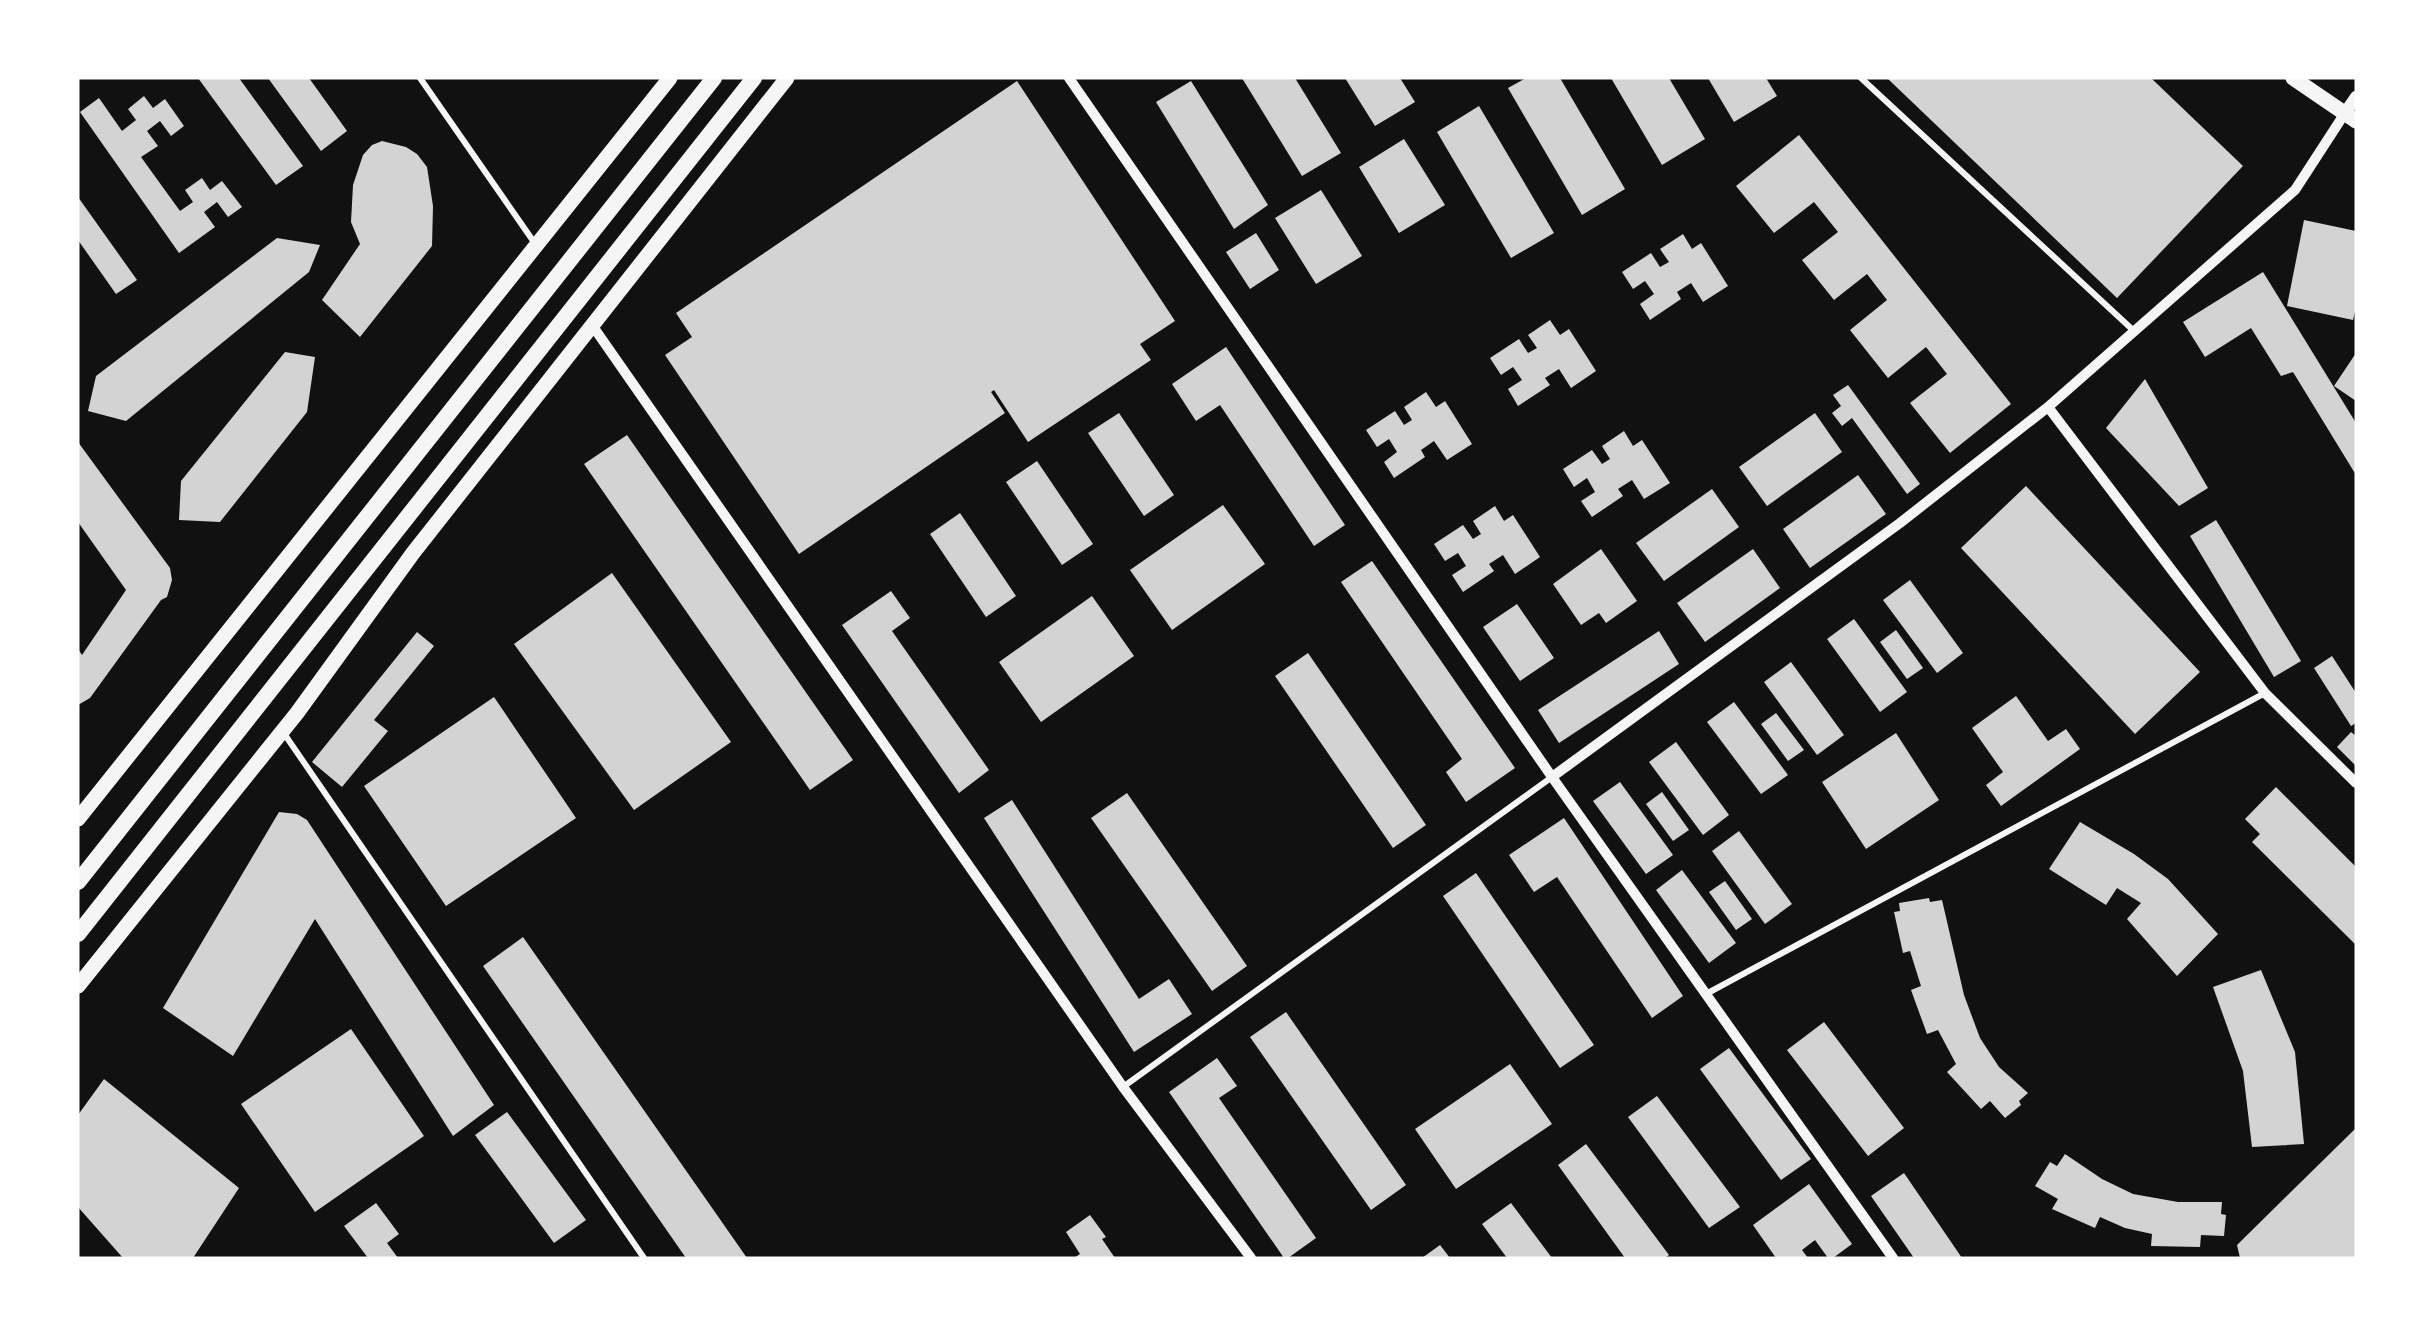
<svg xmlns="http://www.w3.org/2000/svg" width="2434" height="1336" font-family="Montserrat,sans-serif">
  <rect width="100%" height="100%" fill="#111"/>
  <!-- building -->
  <path fill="#d3d3d3" d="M 198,78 L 239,78 L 303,166 L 276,185 Z
    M 268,78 L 309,78 L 347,131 L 321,151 Z
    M 1242,78 L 1295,78 L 1341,153 L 1302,176 Z
    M 1345,78 L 1400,78 L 1415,102 L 1375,126 Z
    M 1526,78 L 1560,78 L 1625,189 L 1582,215 L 1508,88 Z
    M 1611,78 L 1669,78 L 1705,139 L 1662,165 Z
    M 1708,78 L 1766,78 L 1777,96 L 1734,122 Z
    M 1887,78 L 2151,78 L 2243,166 L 2117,298 Z
    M 1017,81 L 1175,321 L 1140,344 L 1151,360 L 1028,442 L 994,390 L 991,392 L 1005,413 L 799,554 L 665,355 L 692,337 L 676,313 Z
    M 1191,81 L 1268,205 L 1234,229 L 1156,102 Z
    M 144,96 L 153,108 L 165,99 L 184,126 L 171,136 L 160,121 L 147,131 L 158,146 L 141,157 L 180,211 L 193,202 L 185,190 L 202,178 L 210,190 L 222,181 L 242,207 L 228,217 L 217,202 L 204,212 L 215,227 L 179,253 L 80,112 L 99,98 L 122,131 L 136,120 L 128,109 Z
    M 1479,106 L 1554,233 L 1511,258 L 1437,132 Z
    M 1799,135 L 2011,404 L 1950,453 L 1910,403 L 1947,374 L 1926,347 L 1888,378 L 1850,330 L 1887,300 L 1867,274 L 1834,300 L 1802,260 L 1838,232 L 1814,202 L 1774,233 L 1736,186 Z
    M 1404,139 L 1445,205 L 1399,233 L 1359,167 Z
    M 382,141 L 406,147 L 417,154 L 427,167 L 433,206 L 432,246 L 360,337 L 322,300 L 360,244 L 351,222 L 353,185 L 363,155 L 372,145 Z
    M 1321,190 L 1362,256 L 1316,284 L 1275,218 Z
    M 78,197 L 137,280 L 116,294 L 78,240 Z
    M 2304,220 L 2356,231 L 2356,307 L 2353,320 L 2287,306 Z
    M 1256,233 L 1279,270 L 1250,289 L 1226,252 Z
    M 1683,234 L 1692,249 L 1701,243 L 1728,286 L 1703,302 L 1691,283 L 1677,292 L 1681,299 L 1650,320 L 1640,304 L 1654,294 L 1645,281 L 1633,289 L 1622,272 L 1651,253 L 1660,267 L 1669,262 L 1660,249 Z
    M 277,238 L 320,245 L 309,272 L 126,421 L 88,411 L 96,376 Z
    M 2263,272 L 2356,423 L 2356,475 L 2293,372 L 2281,376 L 2251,328 L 2205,357 L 2183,322 Z
    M 1550,320 L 1560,335 L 1569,329 L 1596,371 L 1571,388 L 1559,369 L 1545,378 L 1550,385 L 1518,406 L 1508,389 L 1522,380 L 1513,367 L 1501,375 L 1490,358 L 1519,339 L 1528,353 L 1537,348 L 1528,335 Z
    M 1226,347 L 1345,525 L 1314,546 L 1220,405 L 1196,421 L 1172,384 Z
    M 285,352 L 315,357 L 307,412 L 220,522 L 179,520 L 181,481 Z
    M 2356,353 L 2356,401 L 2334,386 Z
    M 2145,379 L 2208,488 L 2179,506 L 2106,428 Z
    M 1848,385 L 1920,484 L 1907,494 L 1852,418 L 1842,426 L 1832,413 L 1841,406 L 1833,395 Z
    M 1426,392 L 1436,407 L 1445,401 L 1472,444 L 1447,460 L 1434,441 L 1421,450 L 1425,457 L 1394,478 L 1384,462 L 1397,452 L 1389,439 L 1377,447 L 1366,430 L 1395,411 L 1404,425 L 1412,420 L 1404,407 Z
    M 1119,413 L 1174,495 L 1144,516 L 1088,433 Z
    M 1815,413 L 1842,452 L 1767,506 L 1739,467 Z
    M 1624,431 L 1633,446 L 1642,440 L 1670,483 L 1644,499 L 1632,480 L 1618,489 L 1623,496 L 1592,517 L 1581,501 L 1595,492 L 1587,478 L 1574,487 L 1563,469 L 1592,450 L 1602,464 L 1610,459 L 1602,446 Z
    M 627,435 L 853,760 L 810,790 L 584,464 Z
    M 78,442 L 170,568 L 172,580 L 167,597 L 161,600 L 90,698 L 78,705 L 78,649 L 82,655 L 126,590 L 78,522 Z
    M 1037,461 L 1093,544 L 1062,565 L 1006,482 Z
    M 1858,475 L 1886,514 L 1810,568 L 1783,529 Z
    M 2026,486 L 2200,672 L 2135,734 L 1961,548 Z
    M 1712,489 L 1739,527 L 1664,581 L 1636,543 Z
    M 1223,505 L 1265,564 L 1172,630 L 1130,570 Z
    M 1495,506 L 1504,521 L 1513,515 L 1540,557 L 1515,574 L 1503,555 L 1489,564 L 1494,571 L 1463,592 L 1452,575 L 1466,566 L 1458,553 L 1445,561 L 1434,544 L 1463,525 L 1473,539 L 1481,534 L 1473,521 Z
    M 960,513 L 1016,596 L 986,617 L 930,534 Z
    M 2216,520 L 2301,661 L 2274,677 L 2190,536 Z
    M 1601,549 L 1637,601 L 1606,623 L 1599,613 L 1581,625 L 1553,584 Z
    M 1753,549 L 1780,588 L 1705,642 L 1677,603 Z
    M 1372,561 L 1515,768 L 1466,802 L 1446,772 L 1462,759 L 1341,582 Z
    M 612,573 L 731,742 L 634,810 L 514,644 Z
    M 1910,580 L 1963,653 L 1937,673 L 1883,600 Z
    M 891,591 L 910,618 L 892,631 L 989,770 L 959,793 L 842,625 Z
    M 1092,596 L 1134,656 L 1041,722 L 999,662 Z
    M 1517,604 L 1554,658 L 1520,681 L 1483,627 Z
    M 1854,619 L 1907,692 L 1880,712 L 1827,639 Z
    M 1896,630 L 1923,668 L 1907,679 L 1880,642 Z
    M 1659,631 L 1679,664 L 1559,743 L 1538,710 Z
    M 417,632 L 434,646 L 374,720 L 388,731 L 342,787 L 312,762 Z
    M 1308,653 L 1426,825 L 1393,848 L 1275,676 Z
    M 2332,656 L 2356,693 L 2356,723 L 2351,726 L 2314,668 Z
    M 1791,662 L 1844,735 L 1817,755 L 1764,682 Z
    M 2016,696 L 2048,741 L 2066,729 L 2080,749 L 2001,806 L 1986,785 L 2003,772 L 1972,728 Z
    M 494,697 L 576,818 L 446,906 L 364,786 Z
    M 1734,702 L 1788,775 L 1761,794 L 1707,722 Z
    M 1776,713 L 1804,750 L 1788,761 L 1761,724 Z
    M 2351,732 L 2356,736 L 2356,766 L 2337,747 Z
    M 1896,733 L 1939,800 L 1866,849 L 1822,782 Z
    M 1676,742 L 1729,815 L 1703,835 L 1649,762 Z
    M 1620,782 L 1673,855 L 1646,874 L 1593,801 Z
    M 2276,787 L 2356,867 L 2356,945 L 2252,842 L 2260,834 L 2245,819 Z
    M 1662,792 L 1689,830 L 1673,841 L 1646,804 Z
    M 1127,793 L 1247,966 L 1212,991 L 1091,818 Z
    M 1012,800 L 1139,999 L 1169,979 L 1192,1014 L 1134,1052 L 984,818 Z
    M 279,812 L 297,814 L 307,820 L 494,1105 L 453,1136 L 315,919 L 233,1056 L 163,1008 Z
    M 1564,818 L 1683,996 L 1652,1018 L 1557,877 L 1534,892 L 1509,855 Z
    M 2080,822 L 2134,854 L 2168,879 L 2218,934 L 2177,976 L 2127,919 L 2141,903 L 2117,888 L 2106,905 L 2049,869 Z
    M 1739,831 L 1792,904 L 1765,924 L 1712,851 Z
    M 1682,870 L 1736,943 L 1709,963 L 1656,890 Z
    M 1476,873 L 1594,1045 L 1560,1068 L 1443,896 Z
    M 1725,881 L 1752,919 L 1736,930 L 1709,892 Z
    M 1929,898 L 1930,902 L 1942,900 L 1964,995 L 1980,1038 L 1999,1067 L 2028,1093 L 2019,1101 L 2021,1105 L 2005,1118 L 1990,1101 L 1981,1109 L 1947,1072 L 1956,1064 L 1938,1030 L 1927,1034 L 1911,990 L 1921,986 L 1910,951 L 1903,953 L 1894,912 L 1900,911 L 1899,903 Z
    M 523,937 L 747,1258 L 686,1258 L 483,966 Z
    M 2261,970 L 2295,1052 L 2304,1144 L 2252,1147 L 2243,1071 L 2213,987 Z
    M 1286,1012 L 1406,1185 L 1371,1210 L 1250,1037 Z
    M 1824,1022 L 1904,1128 L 1868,1156 L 1787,1050 Z
    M 351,1029 L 424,1136 L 315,1212 L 241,1104 Z
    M 1729,1048 L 1811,1159 L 1781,1180 L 1700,1069 Z
    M 1217,1058 L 1237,1086 L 1219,1098 L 1316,1238 L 1288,1258 L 1284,1258 L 1169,1092 Z
    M 1510,1064 L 1552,1124 L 1456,1189 L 1415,1129 Z
    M 104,1079 L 239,1188 L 193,1258 L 123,1258 L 78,1207 L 78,1115 Z
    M 1657,1096 L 1740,1207 L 1709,1228 L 1628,1117 Z
    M 507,1112 L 586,1220 L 554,1243 L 475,1135 Z
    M 2356,1128 L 2356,1258 L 2240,1258 L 2237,1245 Z
    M 1586,1144 L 1669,1255 L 1665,1258 L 1625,1258 L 1558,1165 Z
    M 2065,1154 L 2102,1179 L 2133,1194 L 2178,1202 L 2222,1202 L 2221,1214 L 2226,1215 L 2224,1236 L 2201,1235 L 2200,1247 L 2151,1246 L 2152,1234 L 2125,1228 L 2100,1217 L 2095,1228 L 2052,1209 L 2058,1199 L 2035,1186 L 2050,1162 L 2057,1166 Z
    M 1904,1173 L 1962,1258 L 1914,1258 L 1871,1196 Z
    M 1809,1184 L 1852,1244 L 1833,1258 L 1828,1258 L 1815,1240 L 1802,1250 L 1808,1258 L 1776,1258 L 1753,1225 Z
    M 376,1203 L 399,1234 L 387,1243 L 398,1258 L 368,1258 L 344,1226 Z
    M 1511,1203 L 1552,1258 L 1507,1258 L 1482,1224 Z
    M 1090,1215 L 1106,1237 L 1102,1239 L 1115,1258 L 1074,1258 L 1080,1254 L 1066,1232 Z
    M 1440,1245 L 1450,1258 L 1422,1258 Z"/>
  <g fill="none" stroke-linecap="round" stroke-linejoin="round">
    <!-- minor -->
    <path stroke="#f5f5f5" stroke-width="6" d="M 420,78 L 536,245
      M 1861,78 L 2134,331
      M 283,732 L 644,1258
      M 1706,994 L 2265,693
      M 1123,1087 L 1552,777"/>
    <!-- tertiary -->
    <path stroke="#f5f5f5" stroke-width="10" d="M 1069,78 L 1552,777 L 1893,1258
      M 592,325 L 1123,1087 L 1251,1258
      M 2048,407 L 2265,693 L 2356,783
      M 1552,777 L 1900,523 L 2048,407 L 2295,190 L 2345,113"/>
    <!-- secondary -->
    <path stroke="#f5f5f5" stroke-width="12" d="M 2345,113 L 2356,97"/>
    <!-- primary -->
    <path stroke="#f5f5f5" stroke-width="15" d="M 2293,78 L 2356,121
      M 78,819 L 670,78
      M 78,986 L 297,713 L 413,553 L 787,78"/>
    <!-- trunk -->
    <path stroke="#f5f5f5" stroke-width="16" d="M 78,882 L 714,78
      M 78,934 L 754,78"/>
  </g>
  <!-- border -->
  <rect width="2434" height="1336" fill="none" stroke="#ffffff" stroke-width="159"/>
</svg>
